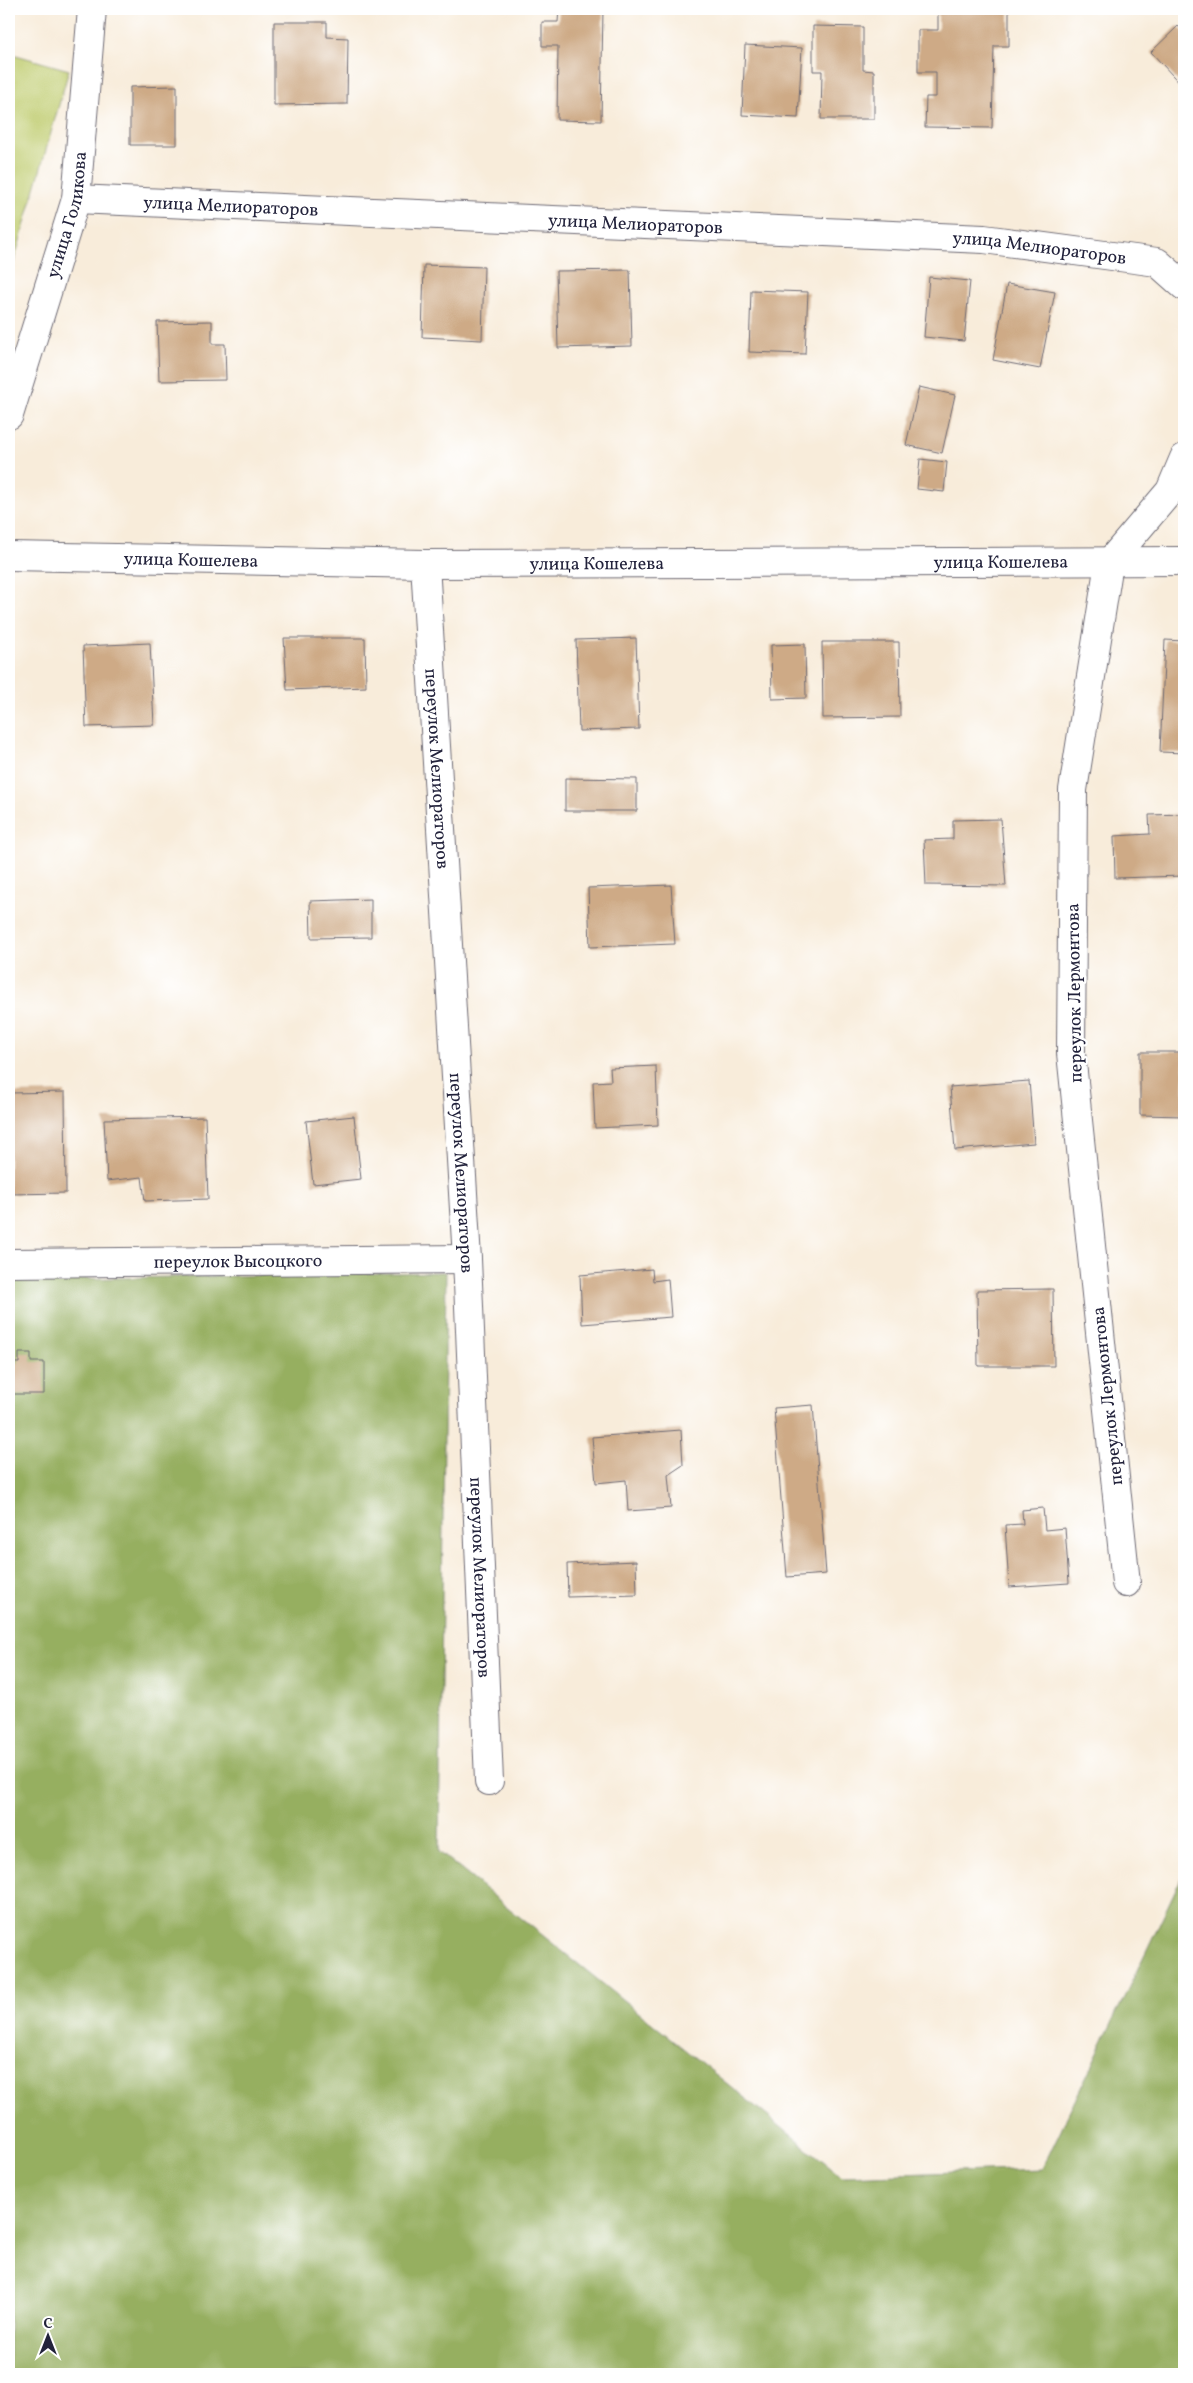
<svg xmlns="http://www.w3.org/2000/svg" width="1193" height="2383" font-family="Vollkorn,serif">
  <rect width="100%" height="100%" fill="#fff"/>
  <filter id="ink" filterUnits="userSpaceOnUse"><feTurbulence type="fractalNoise" baseFrequency=".02" numOctaves="2"/><feDisplacementMap in="SourceGraphic" scale="10" xChannelSelector="R" yChannelSelector="G"/><feConvolveMatrix kernelMatrix="1 2 1 2 8 2 1 2 1" color-interpolation-filters="sRGB"/></filter>
  <filter id="wash" filterUnits="userSpaceOnUse"><feTurbulence type="fractalNoise" baseFrequency=".0096" numOctaves="4" result="noise"/><feDisplacementMap in="SourceGraphic" scale="20" xChannelSelector="R" yChannelSelector="G"/><feGaussianBlur stdDeviation="1.12" result="paint"/><feColorMatrix in="noise" values="0 0 0 0 0 0 0 0 0 0 0 0 0 0 0 0 0 1.4 0 .05"/><feComposite in="paint" operator="in"/></filter>
  <g filter="url(#wash)">
    <rect width="100%" height="100%" fill="#f8ecda"/>
    <!-- green -->
    <path fill="#becb6c" stroke="#707654" d="M 9,53 L 69,70 L 9,279 Z"/>
    <!-- forest -->
    <path fill="#96af60" stroke="#5c684e" d="M 446,1272 L 439,1852 L 842,2176 L 1042,2169 L 1184,1872 L 1184,2374 L 9,2374 L 9,1280 Z"/>
    <g id="blocks">
      <!-- building -->
      <path fill="#ceaa86" d="M 559,9 L 603,9 L 601,121 L 557,120 L 558,46 L 542,46 L 542,22 L 558,22 Z
        M 938,9 L 1009,9 L 1009,46 L 994,46 L 992,128 L 925,127 L 926,97 L 936,97 L 936,72 L 918,72 L 918,30 L 938,30 Z
        M 274,22 L 327,22 L 327,37 L 348,38 L 347,104 L 274,105 Z
        M 813,26 L 863,27 L 863,70 L 874,71 L 874,119 L 821,119 L 822,71 L 813,71 Z
        M 1178,26 L 1184,32 L 1184,88 L 1151,52 Z
        M 745,45 L 802,48 L 798,118 L 742,115 Z
        M 177,86 L 177,145 L 130,145 L 130,87 Z
        M 424,265 L 484,267 L 482,340 L 422,337 Z
        M 630,270 L 632,346 L 558,348 L 556,271 Z
        M 929,277 L 970,281 L 964,341 L 924,337 Z
        M 1007,284 L 1055,292 L 1040,369 L 993,360 Z
        M 751,290 L 808,292 L 805,354 L 749,352 Z
        M 212,321 L 212,344 L 225,344 L 226,380 L 159,381 L 157,322 Z
        M 919,387 L 955,395 L 942,453 L 906,445 Z
        M 920,459 L 947,462 L 944,492 L 917,489 Z
        M 284,638 L 365,638 L 366,687 L 287,690 Z
        M 636,638 L 639,729 L 579,731 L 576,640 Z
        M 1165,640 L 1184,641 L 1184,753 L 1160,752 Z
        M 822,642 L 899,642 L 900,717 L 823,718 Z
        M 150,643 L 154,725 L 86,727 L 83,646 Z
        M 805,644 L 806,698 L 772,699 L 771,645 Z
        M 565,778 L 637,779 L 637,811 L 565,811 Z
        M 1184,814 L 1184,876 L 1115,878 L 1114,836 L 1150,834 L 1149,815 Z
        M 1001,819 L 1006,886 L 926,885 L 924,840 L 953,839 L 953,820 Z
        M 671,885 L 675,944 L 590,947 L 588,888 Z
        M 371,899 L 371,937 L 311,938 L 310,901 Z
        M 1140,1052 L 1184,1052 L 1184,1116 L 1140,1115 Z
        M 656,1066 L 658,1125 L 595,1128 L 593,1082 L 611,1081 L 610,1068 Z
        M 1029,1081 L 1034,1143 L 955,1150 L 950,1087 Z
        M 65,1092 L 66,1193 L 9,1194 L 9,1093 Z
        M 354,1116 L 361,1179 L 313,1184 L 306,1121 Z
        M 205,1117 L 208,1199 L 145,1201 L 142,1177 L 107,1181 L 104,1119 Z
        M 652,1269 L 653,1281 L 668,1279 L 671,1317 L 582,1324 L 580,1275 Z
        M 1053,1289 L 1054,1366 L 978,1366 L 977,1290 Z
        M 19,1353 L 31,1353 L 31,1362 L 44,1362 L 44,1394 L 9,1394 L 9,1363 L 19,1363 Z
        M 813,1405 L 826,1574 L 787,1577 L 774,1408 Z
        M 681,1430 L 683,1465 L 668,1475 L 671,1508 L 628,1511 L 626,1480 L 596,1483 L 592,1437 Z
        M 1043,1508 L 1045,1530 L 1065,1528 L 1069,1583 L 1009,1587 L 1005,1525 L 1023,1524 L 1022,1510 Z
        M 636,1561 L 637,1595 L 568,1597 L 567,1564 Z"/>
    </g>
  </g>
  <g filter="url(#ink)">
    <use href="#blocks" fill-opacity="0" stroke="#6d6973" stroke-width="1"/>
    <g fill="none" stroke-linecap="round" stroke-linejoin="round">
      <!-- minor casing -->
      <g stroke="#6d6973" stroke-width="30">
        <g id="minor">
          <path id="s1" d="M 76,199 L 984,239 L 1157,262 L 1184,286"/>
          <path id="s2" d="M 9,415 L 76,199 L 92,9"/>
          <path id="s3" d="M 9,556 L 425,564 L 1184,561"/>
          <path id="s4" d="M 425,564 L 467,1259 L 489,1781"/>
          <path id="s5" d="M 9,1263 L 467,1259"/>
          <path d="M 1126,1583 L 1071,1053 L 1073,790 L 1109,563 L 1170,491 L 1184,458"/>
        </g>
      </g>
      <!-- minor -->
      <use href="#minor" stroke="#fff" stroke-width="28"/>
    </g>
  </g>
  <g text-anchor="middle" stroke-width="4.5" stroke-linejoin="round" paint-order="stroke">
    <!-- street labels -->
    <g font-size="18" fill="#22223b" stroke="#fff">
      <text dy="6" stroke="none"><textPath href="#s1" startOffset="155">улица Мелиораторов</textPath></text>
      <text dy="6" stroke="none"><textPath href="#s2" startOffset="209">улица Голикова</textPath></text>
      <text dy="6" stroke="none"><textPath href="#s1" startOffset="560">улица Мелиораторов</textPath></text>
      <text dy="6" stroke="none"><textPath href="#s1" startOffset="965">улица Мелиораторов</textPath></text>
      <text dy="6" stroke="none"><textPath href="#s3" startOffset="182">улица Кошелева</textPath></text>
      <text dy="6" stroke="none"><textPath href="#s3" startOffset="992">улица Кошелева</textPath></text>
      <text dy="6" stroke="none"><textPath href="#s3" startOffset="588">улица Кошелева</textPath></text>
      <text dy="6" stroke="none"><textPath href="#s4" startOffset="205">переулок Мелиораторов</textPath></text>
      <text transform="translate(1074 993) rotate(-91)" y="6">переулок Лермонтова</text>
      <text dy="6" stroke="none"><textPath href="#s4" startOffset="610">переулок Мелиораторов</textPath></text>
      <text dy="6" stroke="none"><textPath href="#s5" startOffset="229">переулок Высоцкого</textPath></text>
      <text transform="translate(1107 1396) rotate(-96)" y="6">переулок Лермонтова</text>
      <text dy="6" stroke="none"><textPath href="#s4" startOffset="1015">переулок Мелиораторов</textPath></text>
    </g>
  </g>
  <!-- margin -->
  <rect width="1193" height="2383" fill="none" stroke="#fff" stroke-width="30"/>
  <!-- north arrow -->
  <g transform="translate(48 2336)" stroke="#ffffff" stroke-width="4" paint-order="stroke">
  <path d="M0-4L9 19L0 12L-9 19Z" fill="#22223b"/>
  <text y="-8" font-size="14" font-weight="bold" text-anchor="middle" fill="#22223b">С</text>
  </g>
</svg>
